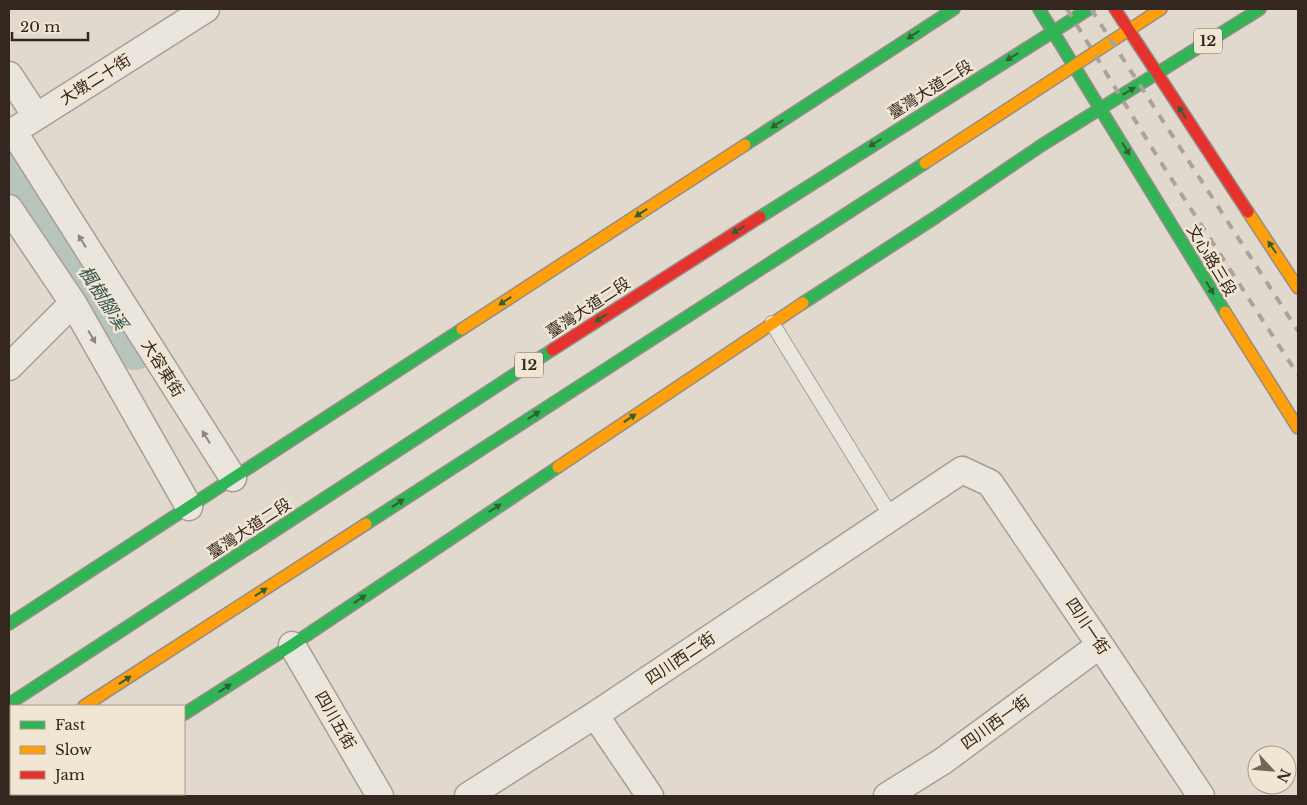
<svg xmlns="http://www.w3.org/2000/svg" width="1307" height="805" font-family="'Libre Baskerville','Noto Sans TC',serif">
  <rect width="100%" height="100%" fill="#e1d9cd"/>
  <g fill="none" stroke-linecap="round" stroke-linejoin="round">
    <!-- river -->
    <path stroke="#b8c5bc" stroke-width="46" d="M 9,151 L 135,347"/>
    <!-- lane casing -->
    <g stroke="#a69f96" stroke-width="16">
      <path id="lane" d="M 772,323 L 891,516"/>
    </g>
    <!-- street casing -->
    <g stroke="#a69f96" stroke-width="29">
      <path id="street" d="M 9,75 L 36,116
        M 13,131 L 233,478
        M 9,134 L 206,9
        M 9,208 L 73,303 L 189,507
        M 9,367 L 73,303
        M 292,645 L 380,796
        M 595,715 L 650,796
        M 468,796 L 595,715 L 962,470 L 990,483 L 1100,645 L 1201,796
        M 887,796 L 943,761 L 1100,645"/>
    </g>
    <!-- fast casing -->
    <g stroke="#968e86" stroke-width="14">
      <path id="fast" d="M 1039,9 L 1225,312
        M 745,145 L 954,9
        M 760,217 L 1089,9
        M 803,303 L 936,217 L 1042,145 L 1260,9
        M 366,524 L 925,163
        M 9,624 L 462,329
        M 9,704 L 552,350
        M 184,714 L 292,645 L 558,467
        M 9,754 L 11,753
        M 58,796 L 62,794"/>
    </g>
    <!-- slow casing -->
    <g stroke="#968e86" stroke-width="14">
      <path id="slow" d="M 925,163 L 1161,9
        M 1248,212 L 1298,288
        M 1225,312 L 1298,428
        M 462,329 L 745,145
        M 558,467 L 803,303
        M 84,706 L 366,524"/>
    </g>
    <!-- jam casing -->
    <g stroke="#968e86" stroke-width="14">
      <path id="jam" d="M 1115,9 L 1248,212
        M 552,350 L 760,217"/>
    </g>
    <!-- lane -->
    <use href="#lane" stroke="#eae5dd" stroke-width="14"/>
    <!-- street -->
    <use href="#street" stroke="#eae5dd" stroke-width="26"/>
    <!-- fast -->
    <use href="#fast" stroke="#30b455" stroke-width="11"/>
    <!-- slow -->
    <use href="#slow" stroke="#ff9f0a" stroke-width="11"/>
    <!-- jam -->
    <use href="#jam" stroke="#e5322d" stroke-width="11"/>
    <!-- rail -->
    <path stroke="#a9a39d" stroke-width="4" stroke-dasharray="9 9" stroke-linecap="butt" d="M 1067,9 L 1160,161 L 1298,375
      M 1091,9 L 1298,331"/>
  </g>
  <!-- one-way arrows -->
  <defs><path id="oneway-solid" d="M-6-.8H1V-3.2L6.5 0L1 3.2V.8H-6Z" transform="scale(1.25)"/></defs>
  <g fill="#325f35">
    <use href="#oneway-solid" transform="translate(913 35) rotate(147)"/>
    <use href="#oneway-solid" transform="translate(1012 57) rotate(148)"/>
    <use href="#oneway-solid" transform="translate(1129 91) rotate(-31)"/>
    <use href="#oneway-solid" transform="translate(1182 112) rotate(-123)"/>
    <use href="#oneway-solid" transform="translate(777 124) rotate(147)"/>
    <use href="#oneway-solid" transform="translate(875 143) rotate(148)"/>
    <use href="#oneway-solid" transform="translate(1126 149) rotate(59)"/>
    <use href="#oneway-solid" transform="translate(641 213) rotate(147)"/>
    <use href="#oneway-solid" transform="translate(738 230) rotate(148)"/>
    <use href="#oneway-solid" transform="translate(1272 247) rotate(-124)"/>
    <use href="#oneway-solid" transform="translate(1210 288) rotate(59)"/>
    <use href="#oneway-solid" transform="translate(505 301) rotate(147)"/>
    <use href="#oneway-solid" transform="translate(601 318) rotate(147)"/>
    <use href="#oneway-solid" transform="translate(534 415) rotate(-33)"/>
    <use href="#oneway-solid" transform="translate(630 418) rotate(-34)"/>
    <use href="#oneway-solid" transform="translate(398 503) rotate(-33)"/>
    <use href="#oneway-solid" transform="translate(495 508) rotate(-34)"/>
    <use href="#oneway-solid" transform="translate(261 592) rotate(-33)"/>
    <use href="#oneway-solid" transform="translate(360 599) rotate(-34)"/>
    <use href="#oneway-solid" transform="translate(125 680) rotate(-33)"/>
    <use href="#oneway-solid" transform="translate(225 688) rotate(-33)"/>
  </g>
  <g fill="#8e867e">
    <use href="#oneway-solid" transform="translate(82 241) rotate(-122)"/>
    <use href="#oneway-solid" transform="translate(92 337) rotate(60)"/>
    <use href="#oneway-solid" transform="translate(206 437) rotate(-122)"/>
  </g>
  <g text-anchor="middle" stroke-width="5" stroke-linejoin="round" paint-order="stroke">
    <!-- shield labels -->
    <g fill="#f1e6d3" stroke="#6c6055" stroke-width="1">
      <rect x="1194" y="28.5" width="28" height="25" rx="4"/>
      <rect x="515" y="352.5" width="28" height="25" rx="4"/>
    </g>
    <g font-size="15" font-weight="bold" fill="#33271f">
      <text x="1208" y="46">12</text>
      <text x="529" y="370">12</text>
    </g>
    <!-- street labels -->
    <g font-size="16" fill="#33271f" stroke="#f1e6d3">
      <text transform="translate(95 79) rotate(-32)" y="6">大墩二十街</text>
      <text transform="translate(930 89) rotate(-32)" y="6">臺灣大道二段</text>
      <text transform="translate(1212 260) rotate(59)" y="6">文心路三段</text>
      <text transform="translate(588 307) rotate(-33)" y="6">臺灣大道二段</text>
      <text transform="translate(163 368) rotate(58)" y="6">大容東街</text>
      <text transform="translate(249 528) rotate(-33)" y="6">臺灣大道二段</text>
      <text transform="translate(1088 626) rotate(56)" y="6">四川一街</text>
      <text transform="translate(680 658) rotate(-34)" y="6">四川西二街</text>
      <text transform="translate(336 720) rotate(60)" y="6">四川五街</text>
      <text transform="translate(995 722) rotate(-36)" y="6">四川西一街</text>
    </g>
    <!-- water labels -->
    <g font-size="18" font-style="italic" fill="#30514d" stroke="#f1e6d3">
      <text transform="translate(103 298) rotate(57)" y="6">楓樹腳溪</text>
    </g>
  </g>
  <!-- border -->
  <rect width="1307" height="805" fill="none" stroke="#33271f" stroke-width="20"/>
  <!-- legend -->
  <rect x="10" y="705" width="175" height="90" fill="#f1e6d3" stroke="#a59a8b"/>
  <rect x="20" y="721" width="25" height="8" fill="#30b455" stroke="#a59a8b"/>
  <text x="55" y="730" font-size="15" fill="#33271f">Fast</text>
  <rect x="20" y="746" width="25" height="8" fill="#ff9f0a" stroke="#a59a8b"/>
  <text x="55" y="755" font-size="15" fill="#33271f">Slow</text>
  <rect x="20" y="771" width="25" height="8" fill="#e5322d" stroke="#a59a8b"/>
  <text x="55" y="780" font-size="15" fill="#33271f">Jam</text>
  <!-- north arrow -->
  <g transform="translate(1272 770) rotate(116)"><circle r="24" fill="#f1e6d3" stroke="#a59a8b"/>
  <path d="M0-4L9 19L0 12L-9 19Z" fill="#70655c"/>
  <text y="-8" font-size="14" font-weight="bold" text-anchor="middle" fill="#33271f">N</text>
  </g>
  <!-- scale -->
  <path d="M12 32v8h76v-8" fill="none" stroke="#33271f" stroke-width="2.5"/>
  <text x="20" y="32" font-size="15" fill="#33271f" stroke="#f1e6d3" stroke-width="4" paint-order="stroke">20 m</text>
</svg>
